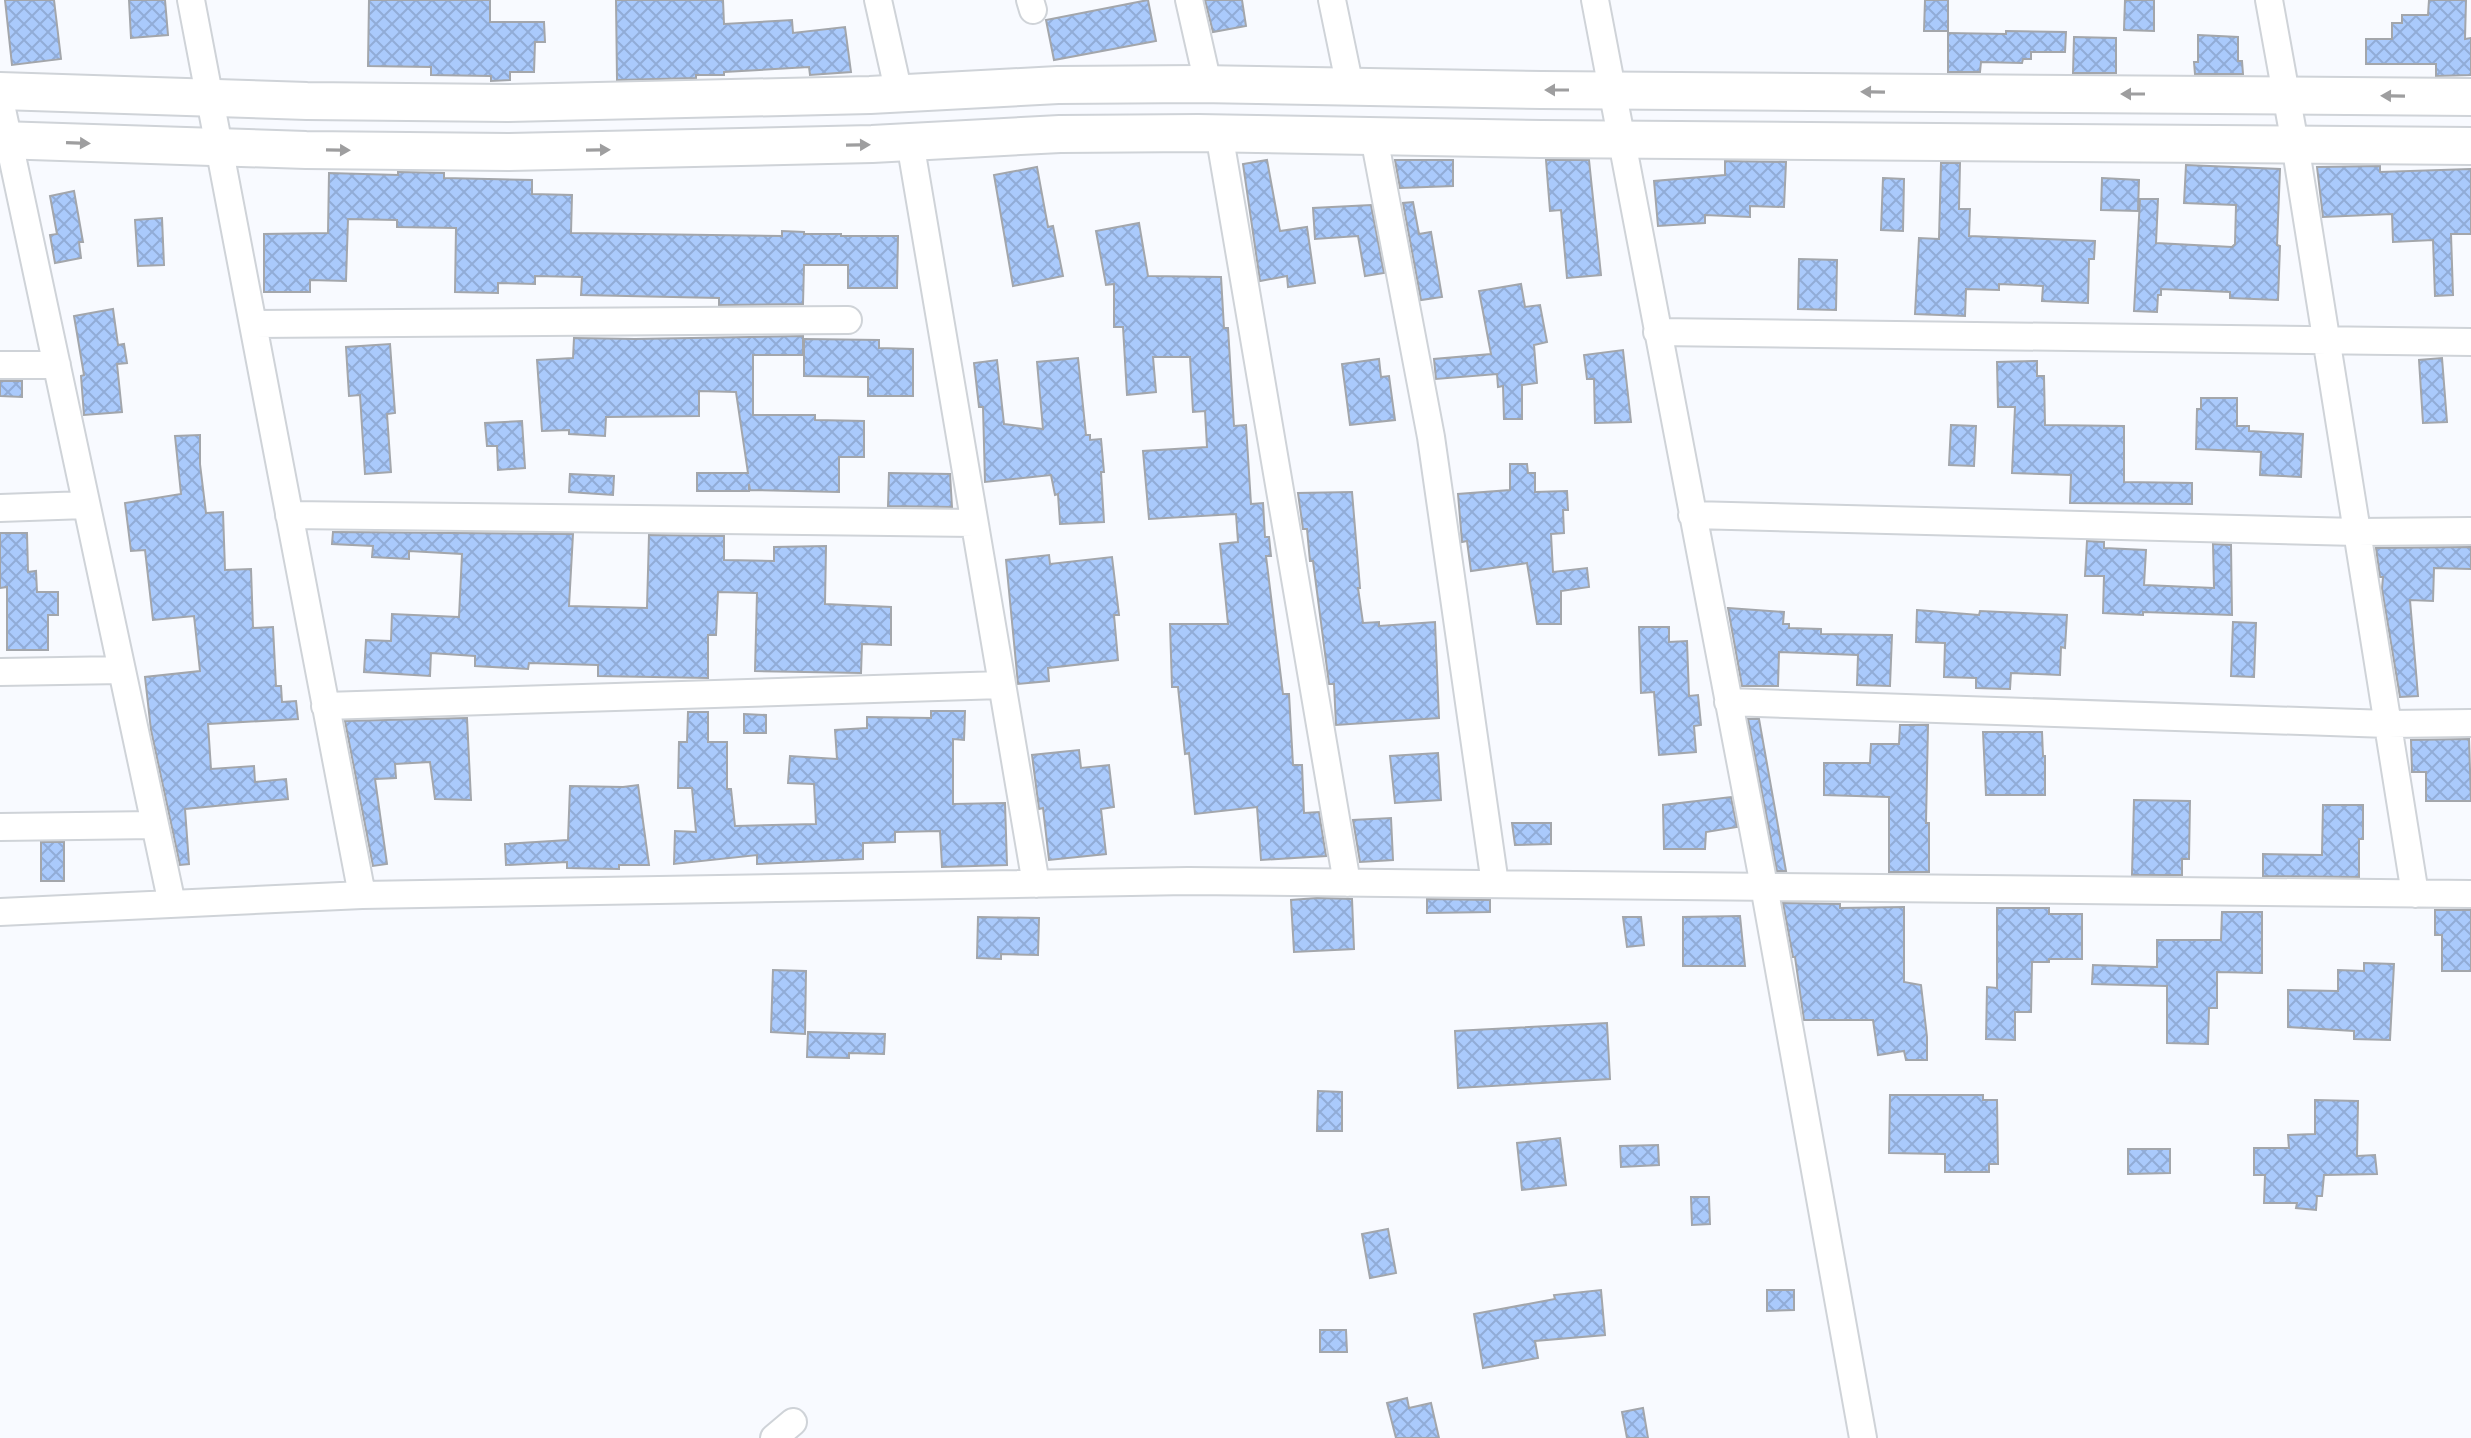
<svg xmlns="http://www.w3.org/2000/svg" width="2471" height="1438" font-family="'Space Grotesk',sans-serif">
  <defs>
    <pattern id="building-cross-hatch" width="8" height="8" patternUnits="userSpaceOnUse" patternTransform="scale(2)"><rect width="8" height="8" fill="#aacafc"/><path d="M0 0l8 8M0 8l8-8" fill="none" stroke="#91acd7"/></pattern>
  </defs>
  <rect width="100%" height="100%" fill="#f8faff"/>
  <!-- building -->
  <path fill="url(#building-cross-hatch)" stroke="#a3a6ab" stroke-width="2" d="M 5,0 L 54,0 L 61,59 L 12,65 Z
    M 129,0 L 165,0 L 168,35 L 131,38 Z
    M 369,0 L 490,0 L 490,22 L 544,22 L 545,42 L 535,42 L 534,72 L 510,72 L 510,80 L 491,81 L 491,76 L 431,75 L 431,67 L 368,66 Z
    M 616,0 L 723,0 L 724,24 L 792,20 L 793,33 L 845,27 L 851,72 L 810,75 L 809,67 L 724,72 L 724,75 L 696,75 L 696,78 L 617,80 Z
    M 1148,0 L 1156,41 L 1054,60 L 1046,20 Z
    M 1205,0 L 1242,0 L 1246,26 L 1213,32 Z
    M 1925,0 L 1948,0 L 1948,31 L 1924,31 Z
    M 2125,0 L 2154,0 L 2154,31 L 2124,30 Z
    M 2429,0 L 2466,0 L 2465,39 L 2471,38 L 2471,75 L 2436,76 L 2436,64 L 2366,64 L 2366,39 L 2392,39 L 2392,23 L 2402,23 L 2402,15 L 2428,15 Z
    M 2006,31 L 2066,32 L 2065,52 L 2031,52 L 2031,59 L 2023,59 L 2022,63 L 1981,62 L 1980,72 L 1948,72 L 1948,33 L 2006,34 Z
    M 2198,35 L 2238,37 L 2238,61 L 2242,61 L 2243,74 L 2195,74 L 2194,62 L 2198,62 Z
    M 2074,37 L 2116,38 L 2116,73 L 2073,73 Z
    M 1267,160 L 1280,231 L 1307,227 L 1315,283 L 1288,287 L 1287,276 L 1260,281 L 1243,164 Z
    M 1395,160 L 1453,160 L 1453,186 L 1400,188 Z
    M 1546,160 L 1589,160 L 1601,275 L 1567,278 L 1561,210 L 1550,211 Z
    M 1725,161 L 1786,162 L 1784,207 L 1750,206 L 1750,217 L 1705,215 L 1705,223 L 1658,226 L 1654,181 L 1725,175 Z
    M 1941,163 L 1960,163 L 1959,209 L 1970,209 L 1969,236 L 2095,241 L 2094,259 L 2089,259 L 2088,303 L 2042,301 L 2043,286 L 1999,284 L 1999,290 L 1966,289 L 1965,316 L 1915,314 L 1919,238 L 1939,239 Z
    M 2186,165 L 2280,169 L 2277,245 L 2280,246 L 2278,300 L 2230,298 L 2230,292 L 2161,289 L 2161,295 L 2158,295 L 2157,312 L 2134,311 L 2140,199 L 2158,199 L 2156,243 L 2232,247 L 2235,244 L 2236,205 L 2184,203 Z
    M 2380,166 L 2380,172 L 2471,169 L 2471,234 L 2451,234 L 2453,295 L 2435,296 L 2433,240 L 2393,242 L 2392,214 L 2323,217 L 2317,167 Z
    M 1037,167 L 1048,227 L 1053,226 L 1063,276 L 1013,286 L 994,175 Z
    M 398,172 L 444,173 L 444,178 L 532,180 L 532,194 L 572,195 L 571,233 L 782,236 L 782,231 L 804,232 L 804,234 L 841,234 L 841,236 L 898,236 L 897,288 L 848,288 L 848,265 L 804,265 L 803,304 L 719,305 L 719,298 L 581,295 L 582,277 L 535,276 L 535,284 L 498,283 L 498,293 L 455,292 L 456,228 L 397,227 L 397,220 L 348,219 L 346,281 L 310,280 L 310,292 L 264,292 L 264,234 L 328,233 L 329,173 L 398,175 Z
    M 1883,178 L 1904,179 L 1903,231 L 1881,230 Z
    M 2102,178 L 2139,180 L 2138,211 L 2101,210 Z
    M 74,191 L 83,242 L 79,242 L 81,258 L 55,263 L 50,235 L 57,234 L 50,196 Z
    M 1413,202 L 1419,234 L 1431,232 L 1442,297 L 1421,300 L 1403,203 Z
    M 1371,205 L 1384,273 L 1365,276 L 1358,236 L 1315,239 L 1313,208 Z
    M 162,218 L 164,265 L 138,266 L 135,220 Z
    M 1139,223 L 1148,276 L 1221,277 L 1224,328 L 1228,328 L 1234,426 L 1246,425 L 1251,504 L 1263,503 L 1265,537 L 1269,537 L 1271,556 L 1266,556 L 1283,694 L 1289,694 L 1293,765 L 1302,765 L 1304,813 L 1319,812 L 1326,856 L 1261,860 L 1257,807 L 1195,814 L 1189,753 L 1185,754 L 1178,687 L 1172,687 L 1170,624 L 1228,624 L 1220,544 L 1238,542 L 1236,514 L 1149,519 L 1143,451 L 1207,447 L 1205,411 L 1193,412 L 1190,357 L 1153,357 L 1156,392 L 1127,395 L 1123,327 L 1114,327 L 1114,284 L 1106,285 L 1096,231 Z
    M 1799,259 L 1837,260 L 1836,310 L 1798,309 Z
    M 1521,284 L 1525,307 L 1540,305 L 1547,342 L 1534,345 L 1537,383 L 1522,385 L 1522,419 L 1504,419 L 1503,386 L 1498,387 L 1497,374 L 1436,379 L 1434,359 L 1491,354 L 1479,291 Z
    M 113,309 L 118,345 L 124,344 L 127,363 L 117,364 L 122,412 L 84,415 L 81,376 L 84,375 L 74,316 Z
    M 803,336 L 803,355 L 753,355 L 753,415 L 815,415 L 815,420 L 864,421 L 864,457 L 839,457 L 839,492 L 750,490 L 749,484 L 749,491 L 697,491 L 697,473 L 748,473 L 736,392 L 699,391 L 699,416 L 606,417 L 605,436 L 569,434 L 569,430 L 542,431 L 537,360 L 573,358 L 574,338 L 635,339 Z
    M 804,339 L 879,340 L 879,348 L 913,349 L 913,396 L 868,396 L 868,377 L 804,376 Z
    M 390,344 L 395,413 L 387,414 L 391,472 L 365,474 L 360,395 L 349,396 L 346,347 Z
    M 1623,350 L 1631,422 L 1595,423 L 1594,379 L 1587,379 L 1584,355 Z
    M 1078,358 L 1086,435 L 1090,435 L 1090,440 L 1101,439 L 1104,472 L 1101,472 L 1104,522 L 1060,524 L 1058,494 L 1055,495 L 1051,475 L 985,482 L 983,407 L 979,407 L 974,363 L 997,360 L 1004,424 L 1043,429 L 1037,362 Z
    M 2442,358 L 2447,422 L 2423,423 L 2419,360 Z
    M 1379,359 L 1381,377 L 1389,376 L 1395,420 L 1350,425 L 1342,364 Z
    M 2037,361 L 2037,376 L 2044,376 L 2045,425 L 2124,426 L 2124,482 L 2192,483 L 2192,504 L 2070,503 L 2071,475 L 2012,473 L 2015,407 L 1998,407 L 1997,362 Z
    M 0,381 L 22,381 L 22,397 L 0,396 Z
    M 2201,398 L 2237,398 L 2237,426 L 2249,426 L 2249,431 L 2303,434 L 2301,477 L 2260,475 L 2261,452 L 2196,449 L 2197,409 L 2201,409 Z
    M 522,421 L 525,468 L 498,470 L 497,446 L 487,446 L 485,423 Z
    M 1951,425 L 1976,426 L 1974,466 L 1949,465 Z
    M 200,435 L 200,464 L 206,513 L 223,512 L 225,570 L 251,569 L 253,628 L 273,627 L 276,686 L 281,686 L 282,702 L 296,701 L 298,719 L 208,724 L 211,769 L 254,766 L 255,782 L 286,779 L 288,799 L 185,809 L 189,864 L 180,865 L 151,730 L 145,677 L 200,671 L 194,616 L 153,620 L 145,550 L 131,551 L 125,503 L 181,494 L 175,436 Z
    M 1510,464 L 1527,464 L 1528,473 L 1535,473 L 1535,492 L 1567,491 L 1568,510 L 1563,510 L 1564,533 L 1551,534 L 1553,572 L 1587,568 L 1589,587 L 1561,591 L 1561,624 L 1537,624 L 1527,563 L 1471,571 L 1467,541 L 1462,542 L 1458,494 L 1510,490 Z
    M 889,473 L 950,474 L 952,507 L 888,506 Z
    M 570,474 L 614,476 L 613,495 L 569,492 Z
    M 1352,492 L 1360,588 L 1358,588 L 1363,623 L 1379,622 L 1379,626 L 1435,622 L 1439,718 L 1336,725 L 1334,684 L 1329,684 L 1313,561 L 1310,561 L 1307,529 L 1303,529 L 1298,493 Z
    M 333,532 L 573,534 L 569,606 L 647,608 L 649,535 L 724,536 L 724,560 L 774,561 L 774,547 L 826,546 L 825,604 L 891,607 L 891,645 L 862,644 L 861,673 L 755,671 L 757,593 L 718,592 L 716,635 L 708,635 L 708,678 L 598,676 L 598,665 L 529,663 L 528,669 L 475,666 L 475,656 L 431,653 L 430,676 L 364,672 L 366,640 L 391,641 L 392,614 L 459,617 L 462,554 L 409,551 L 409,559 L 372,557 L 373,546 L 332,544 Z
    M 0,533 L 27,533 L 28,572 L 36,571 L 37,592 L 58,592 L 58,615 L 48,615 L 48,650 L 7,650 L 7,587 L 0,588 Z
    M 2087,541 L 2104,542 L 2104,548 L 2146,550 L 2144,585 L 2214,588 L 2213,544 L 2231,545 L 2232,615 L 2143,612 L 2143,615 L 2103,613 L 2104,576 L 2085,576 Z
    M 2471,547 L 2471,569 L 2434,568 L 2433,601 L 2410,600 L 2418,696 L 2400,697 L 2382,589 L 2383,577 L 2380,577 L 2376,548 Z
    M 1049,555 L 1050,564 L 1112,557 L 1119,615 L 1114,615 L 1118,660 L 1048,668 L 1049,681 L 1018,684 L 1006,560 Z
    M 1728,608 L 1784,612 L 1783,624 L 1789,624 L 1789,628 L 1821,629 L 1821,634 L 1892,635 L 1890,686 L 1857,685 L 1858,655 L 1779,652 L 1778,686 L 1742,686 Z
    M 1917,610 L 1979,615 L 1980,611 L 2067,615 L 2065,648 L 2061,647 L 2060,675 L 2011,673 L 2010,689 L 1976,688 L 1976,678 L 1944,677 L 1945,643 L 1916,642 Z
    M 2233,622 L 2256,623 L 2254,677 L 2231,676 Z
    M 1639,627 L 1669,627 L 1669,642 L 1687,641 L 1689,696 L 1698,695 L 1701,725 L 1694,726 L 1696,752 L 1659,755 L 1654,692 L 1641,693 Z
    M 931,711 L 965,711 L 964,740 L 953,739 L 953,804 L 1005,803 L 1007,865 L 942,867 L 940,831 L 895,832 L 895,842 L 863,843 L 863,859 L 757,864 L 757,855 L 674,864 L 675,831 L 696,832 L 692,788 L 678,788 L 679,742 L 687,742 L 688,712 L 708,712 L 708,742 L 727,742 L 727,789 L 731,789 L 735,826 L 816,824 L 814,784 L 788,783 L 790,756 L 837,759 L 835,730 L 867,728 L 867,717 L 931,718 Z
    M 744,714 L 766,715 L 766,733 L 744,733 Z
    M 467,718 L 471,800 L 435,799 L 430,762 L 395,764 L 396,778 L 375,779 L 387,864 L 373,866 L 345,721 Z
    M 1748,719 L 1759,719 L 1786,871 L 1777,871 Z
    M 1900,725 L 1928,725 L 1926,823 L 1929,823 L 1929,872 L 1889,872 L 1889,797 L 1824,795 L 1824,763 L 1870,763 L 1871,744 L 1899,744 Z
    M 1983,732 L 2042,732 L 2043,756 L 2045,756 L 2045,795 L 1986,795 Z
    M 2469,739 L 2471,801 L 2426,801 L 2426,772 L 2412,772 L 2411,740 Z
    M 1079,750 L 1081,768 L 1109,765 L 1114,807 L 1101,809 L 1106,854 L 1049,860 L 1043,808 L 1039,809 L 1032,755 Z
    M 1438,753 L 1441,800 L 1395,803 L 1390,756 Z
    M 638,785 L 649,865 L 619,865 L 619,869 L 567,868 L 567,862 L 506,865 L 505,844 L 568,840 L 570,786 L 623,787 Z
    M 1731,797 L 1737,827 L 1706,832 L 1705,849 L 1664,849 L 1663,805 Z
    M 2134,800 L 2190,801 L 2189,859 L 2182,859 L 2182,875 L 2132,875 Z
    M 2323,805 L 2363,805 L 2363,839 L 2359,839 L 2359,877 L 2263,876 L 2263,854 L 2322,855 Z
    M 1391,818 L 1393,860 L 1360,862 L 1353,820 Z
    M 1512,823 L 1551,823 L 1551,844 L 1515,845 Z
    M 41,842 L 64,842 L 64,881 L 41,881 Z
    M 1317,898 L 1352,899 L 1354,949 L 1294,952 L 1291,900 Z
    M 1427,899 L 1490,900 L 1490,912 L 1427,913 Z
    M 1783,903 L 1840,904 L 1840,908 L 1904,907 L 1904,982 L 1921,985 L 1927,1037 L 1927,1060 L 1906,1060 L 1904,1051 L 1878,1055 L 1873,1020 L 1804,1020 L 1795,957 L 1793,957 Z
    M 1997,908 L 2049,908 L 2049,914 L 2082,914 L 2082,959 L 2049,959 L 2049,962 L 2032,962 L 2031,1012 L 2015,1012 L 2015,1040 L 1986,1039 L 1987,987 L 1997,988 Z
    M 2435,910 L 2471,910 L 2471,971 L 2442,971 L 2442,935 L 2435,935 Z
    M 2222,912 L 2262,912 L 2262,973 L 2217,972 L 2217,1008 L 2209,1008 L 2208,1044 L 2167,1043 L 2167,986 L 2092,984 L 2093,965 L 2157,967 L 2157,940 L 2221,940 Z
    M 1740,916 L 1745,966 L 1683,966 L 1683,917 Z
    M 978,917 L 1039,918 L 1038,955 L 1001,954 L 1001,959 L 977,958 Z
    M 1623,917 L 1641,917 L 1644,945 L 1627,947 Z
    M 2364,963 L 2394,964 L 2390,1040 L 2354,1039 L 2354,1031 L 2288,1027 L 2288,990 L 2338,991 L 2338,970 L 2364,971 Z
    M 773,970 L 806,971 L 805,1034 L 771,1032 Z
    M 1607,1023 L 1610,1079 L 1458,1088 L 1455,1031 Z
    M 808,1032 L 885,1034 L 884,1054 L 849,1053 L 849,1058 L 807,1057 Z
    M 1318,1091 L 1342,1092 L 1342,1131 L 1317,1131 Z
    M 1890,1095 L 1983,1095 L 1983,1100 L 1997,1100 L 1998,1164 L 1989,1164 L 1989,1172 L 1945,1172 L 1945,1154 L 1889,1153 Z
    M 2315,1100 L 2358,1101 L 2357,1156 L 2375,1155 L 2377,1174 L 2324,1175 L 2322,1196 L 2317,1196 L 2316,1210 L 2296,1208 L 2297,1203 L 2264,1203 L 2265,1175 L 2254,1175 L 2254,1148 L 2289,1148 L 2288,1135 L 2315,1134 Z
    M 1560,1138 L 1566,1185 L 1522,1190 L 1517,1143 Z
    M 1658,1145 L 1659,1165 L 1621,1167 L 1620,1146 Z
    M 2128,1149 L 2170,1149 L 2170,1173 L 2128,1174 Z
    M 1691,1197 L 1709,1197 L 1710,1224 L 1692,1225 Z
    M 1388,1229 L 1396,1273 L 1370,1278 L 1362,1234 Z
    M 1601,1290 L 1605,1335 L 1535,1341 L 1538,1358 L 1483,1368 L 1474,1314 L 1555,1299 L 1554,1295 Z
    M 1767,1290 L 1794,1290 L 1794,1310 L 1767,1311 Z
    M 1320,1330 L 1346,1330 L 1347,1352 L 1320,1352 Z
    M 1407,1398 L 1409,1408 L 1431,1403 L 1439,1438 L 1396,1438 L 1387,1403 Z
    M 1643,1408 L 1648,1438 L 1627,1438 L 1622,1412 Z"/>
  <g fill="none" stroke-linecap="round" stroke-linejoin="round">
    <!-- street casing -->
    <g stroke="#cfd3d8" stroke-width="30">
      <path id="street" d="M 191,0 L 362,895
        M 878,0 L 899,94
        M 1030,0 L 1033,10
        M 1189,0 L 1208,84
        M 1332,0 L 1350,87
        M 1595,0 L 1764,886 L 1863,1438
        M 2269,0 L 2295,144 L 2415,894
        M 0,100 L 172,904
        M 1219,133 L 1347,883
        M 1374,137 L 1431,437 L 1495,884
        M 910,142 L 1036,884
        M 253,324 L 848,320
        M 1657,332 L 2471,342
        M 0,365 L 57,365
        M 0,508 L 86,505
        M 289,515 L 974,523
        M 1692,515 L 2357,532 L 2471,531
        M 0,672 L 122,670
        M 1728,702 L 2388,724 L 2471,723
        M 325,706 L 1002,685
        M 0,827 L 155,825
        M 0,912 L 362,895 L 1188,881 L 2471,894
        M 774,1438 L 793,1422"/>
    </g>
    <!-- secondary casing -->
    <g stroke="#cfd3d8" stroke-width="40">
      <path id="secondary" d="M 0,91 L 307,101 L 508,103 L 870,95 L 1058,85 L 1199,84 L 1542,90 L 2471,97
        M 0,140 L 306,150 L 509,152 L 872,144 L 1060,134 L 1198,133 L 1542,139 L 2471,146"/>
    </g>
    <!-- street -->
    <use href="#street" stroke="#fff" stroke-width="26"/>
    <!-- secondary -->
    <use href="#secondary" stroke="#fff" stroke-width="36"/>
  </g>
  <!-- one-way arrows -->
  <defs><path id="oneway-solid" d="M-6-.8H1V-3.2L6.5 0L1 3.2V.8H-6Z" transform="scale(2)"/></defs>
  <g fill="#9e9e9f">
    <use href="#oneway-solid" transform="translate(1557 90) rotate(-180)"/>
    <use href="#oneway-solid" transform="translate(1873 92) rotate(-179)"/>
    <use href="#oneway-solid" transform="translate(2133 94) rotate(-180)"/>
    <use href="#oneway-solid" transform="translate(2393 96) rotate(-179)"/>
    <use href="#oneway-solid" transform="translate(78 143) rotate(2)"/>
    <use href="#oneway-solid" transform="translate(858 145) rotate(-1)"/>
    <use href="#oneway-solid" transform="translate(338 150) rotate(1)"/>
    <use href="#oneway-solid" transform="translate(598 150) rotate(-1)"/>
  </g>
</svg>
